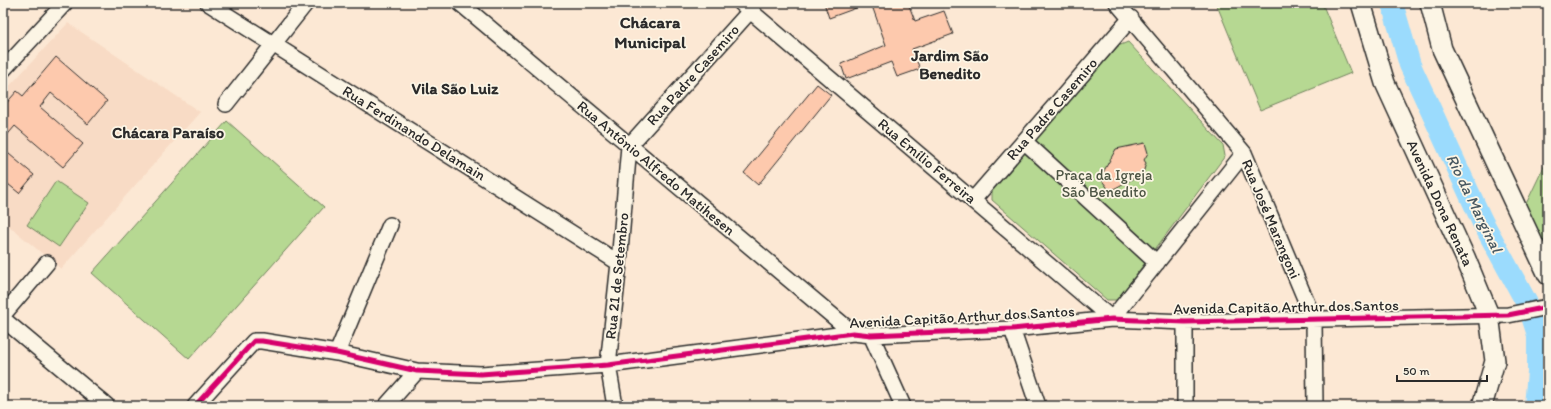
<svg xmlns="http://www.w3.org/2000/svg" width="1551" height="409" font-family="Itim,sans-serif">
  <rect width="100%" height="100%" fill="#fce8d4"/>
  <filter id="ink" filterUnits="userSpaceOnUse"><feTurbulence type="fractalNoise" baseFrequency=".025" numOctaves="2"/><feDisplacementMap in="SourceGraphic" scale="8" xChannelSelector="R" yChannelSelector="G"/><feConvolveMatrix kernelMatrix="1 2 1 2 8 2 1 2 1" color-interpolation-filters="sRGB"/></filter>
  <g filter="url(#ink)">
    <!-- built -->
    <path fill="#f8dbc5" d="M 68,23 L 200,112 L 61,269 L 3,221 L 3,93 Z"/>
    <!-- green -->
    <path fill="#b6d892" stroke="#70825e" d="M 1216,3 L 1322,3 L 1351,73 L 1260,110 Z
      M 1128,42 L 1223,145 L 1225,156 L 1117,300 L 1107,300 L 992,200 L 992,190 L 1118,46 Z
      M 227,121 L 324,207 L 189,359 L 92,273 Z
      M 1548,158 L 1548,255 L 1525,206 Z
      M 56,181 L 89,203 L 59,247 L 27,225 Z"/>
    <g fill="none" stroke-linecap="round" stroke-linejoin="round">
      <!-- river -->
      <path stroke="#9bdbfd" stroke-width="22" d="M 1392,3 L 1410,65 L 1482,221 L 1529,307 L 1538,335 L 1538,372 L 1535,406"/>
    </g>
    <!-- building -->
    <path fill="#fdc9ad" stroke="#2b2b2b" d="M 824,3 L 867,3 L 867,4 L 829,18 Z
      M 871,3 L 908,3 L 915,21 L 944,11 L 953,34 L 912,49 L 920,69 L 897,77 L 891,62 L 846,79 L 841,64 L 886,45 Z
      M 56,57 L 107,101 L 88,124 L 51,93 L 40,107 L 83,144 L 63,167 L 15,126 L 3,140 L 3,107 L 17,91 L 23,96 Z
      M 817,84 L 831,95 L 758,185 L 744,173 Z
      M 1145,143 L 1148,153 L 1144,160 L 1146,163 L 1143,173 L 1110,191 L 1100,178 L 1116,149 Z
      M 3,149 L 34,175 L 19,193 L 3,180 Z"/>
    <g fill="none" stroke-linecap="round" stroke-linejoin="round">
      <!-- minor casing -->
      <g stroke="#2b2b2b" stroke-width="18">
        <path id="minor" d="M 208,3 L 619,263
          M 460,3 L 853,333
          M 741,3 L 1112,319 L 1244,153
          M 1117,3 L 1244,153 L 1314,320 L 1315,406
          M 3,70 L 65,3
          M 226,104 L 306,3
          M 1024,141 L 1157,263
          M 973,200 L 1131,18
          M 3,315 L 47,263
          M 3,319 L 107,406
          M 1185,322 L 1185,406
          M 1012,329 L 1038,406
          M 871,335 L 903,406
          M 337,353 L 390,225
          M 195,406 L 254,341 L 262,341 L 337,353 L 417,371 L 481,374 L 608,365 L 853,333 L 871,335 L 1012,329 L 1112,319 L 1185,322 L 1508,315 L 1548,307
          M 386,406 L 417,371
          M 615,406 L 608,365 L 619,263 L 629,146 L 750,11 L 754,3"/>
      </g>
      <!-- major casing -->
      <g stroke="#2b2b2b" stroke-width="22">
        <path id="major" d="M 1361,3 L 1385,83 L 1465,257 L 1489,315 L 1495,361 L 1482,406
          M 1430,3 L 1442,49 L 1548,275"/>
      </g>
      <!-- minor -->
      <use href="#minor" stroke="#fcf5e5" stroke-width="15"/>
      <!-- major -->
      <use href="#major" stroke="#fcf5e5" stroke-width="19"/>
      <!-- cycleway casing -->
      <g stroke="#fcf5e5" stroke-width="8">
        <path id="cycleway" d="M 195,406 L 254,341 L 262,341 L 337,353 L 417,371 L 481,374 L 608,365 L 853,333 L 871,335 L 1012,329 L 1112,319 L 1185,322 L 1508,315 L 1548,307"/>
      </g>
      <!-- cycleway -->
      <use href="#cycleway" stroke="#d6006c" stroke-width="5"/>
    </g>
  </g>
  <g text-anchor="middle" stroke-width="3.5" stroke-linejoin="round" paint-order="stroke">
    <!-- street labels -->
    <g font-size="15" fill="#2b2b2b" stroke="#fcf5e5">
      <text transform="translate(693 75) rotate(-48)" y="5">Rua Padre Casemiro</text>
      <text transform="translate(1052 109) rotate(-49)" y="5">Rua Padre Casemiro</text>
      <text transform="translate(414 133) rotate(32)" y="5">Rua Ferdinando Delamain</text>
      <text transform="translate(927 161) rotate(40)" y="5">Rua Emílio Ferreira</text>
      <text transform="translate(656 168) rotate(40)" y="5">Rua Antônio Alfredo Matihesen</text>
      <text transform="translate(1440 203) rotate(65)" y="5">Avenida Dona Renata</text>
      <text transform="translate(1271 219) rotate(67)" y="5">Rua José Marangoni</text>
      <text transform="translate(617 276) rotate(-84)" y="5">Rua 21 de Setembro</text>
      <text transform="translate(1286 307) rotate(-1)" y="5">Avenida Capitão Arthur dos Santos</text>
      <text transform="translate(962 317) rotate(-3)" y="5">Avenida Capitão Arthur dos Santos</text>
    </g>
    <!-- park labels -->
    <g font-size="15" fill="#4e5645" stroke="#fcf5e5">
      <text x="1104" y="180">Praça da Igreja<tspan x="1104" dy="17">São Benedito</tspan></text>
    </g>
    <!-- neighbourhood labels -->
    <g font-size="16" font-weight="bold" fill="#2b2b2b" stroke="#fcf5e5">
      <text x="950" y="61">Jardim São<tspan x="950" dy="18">Benedito</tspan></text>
      <text x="455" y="94">Vila São Luiz</text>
      <text x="168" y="138">Chácara Paraíso</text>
    </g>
    <!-- water labels -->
    <g font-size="16" font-style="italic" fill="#475760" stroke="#fcf5e5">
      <text transform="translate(1475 203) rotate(64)" y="6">Rio da Marginal</text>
    </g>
    <!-- quarter labels -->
    <g font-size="17" font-weight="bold" fill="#2b2b2b" stroke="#fcf5e5">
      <text x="650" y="28">Chácara<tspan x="650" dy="20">Municipal</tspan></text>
    </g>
  </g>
  <!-- margin -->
  <rect width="1551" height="409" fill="none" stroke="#fcf5e5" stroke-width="16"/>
  <rect x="8" y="8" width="1535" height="393" fill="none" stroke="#2b2b2b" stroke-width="1.5" filter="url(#ink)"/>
  <!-- scale -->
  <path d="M1397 375v6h90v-6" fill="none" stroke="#2b2b2b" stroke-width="2"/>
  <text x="1403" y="375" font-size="12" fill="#2b2b2b" stroke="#fcf5e5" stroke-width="3" paint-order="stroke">50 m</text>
</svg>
